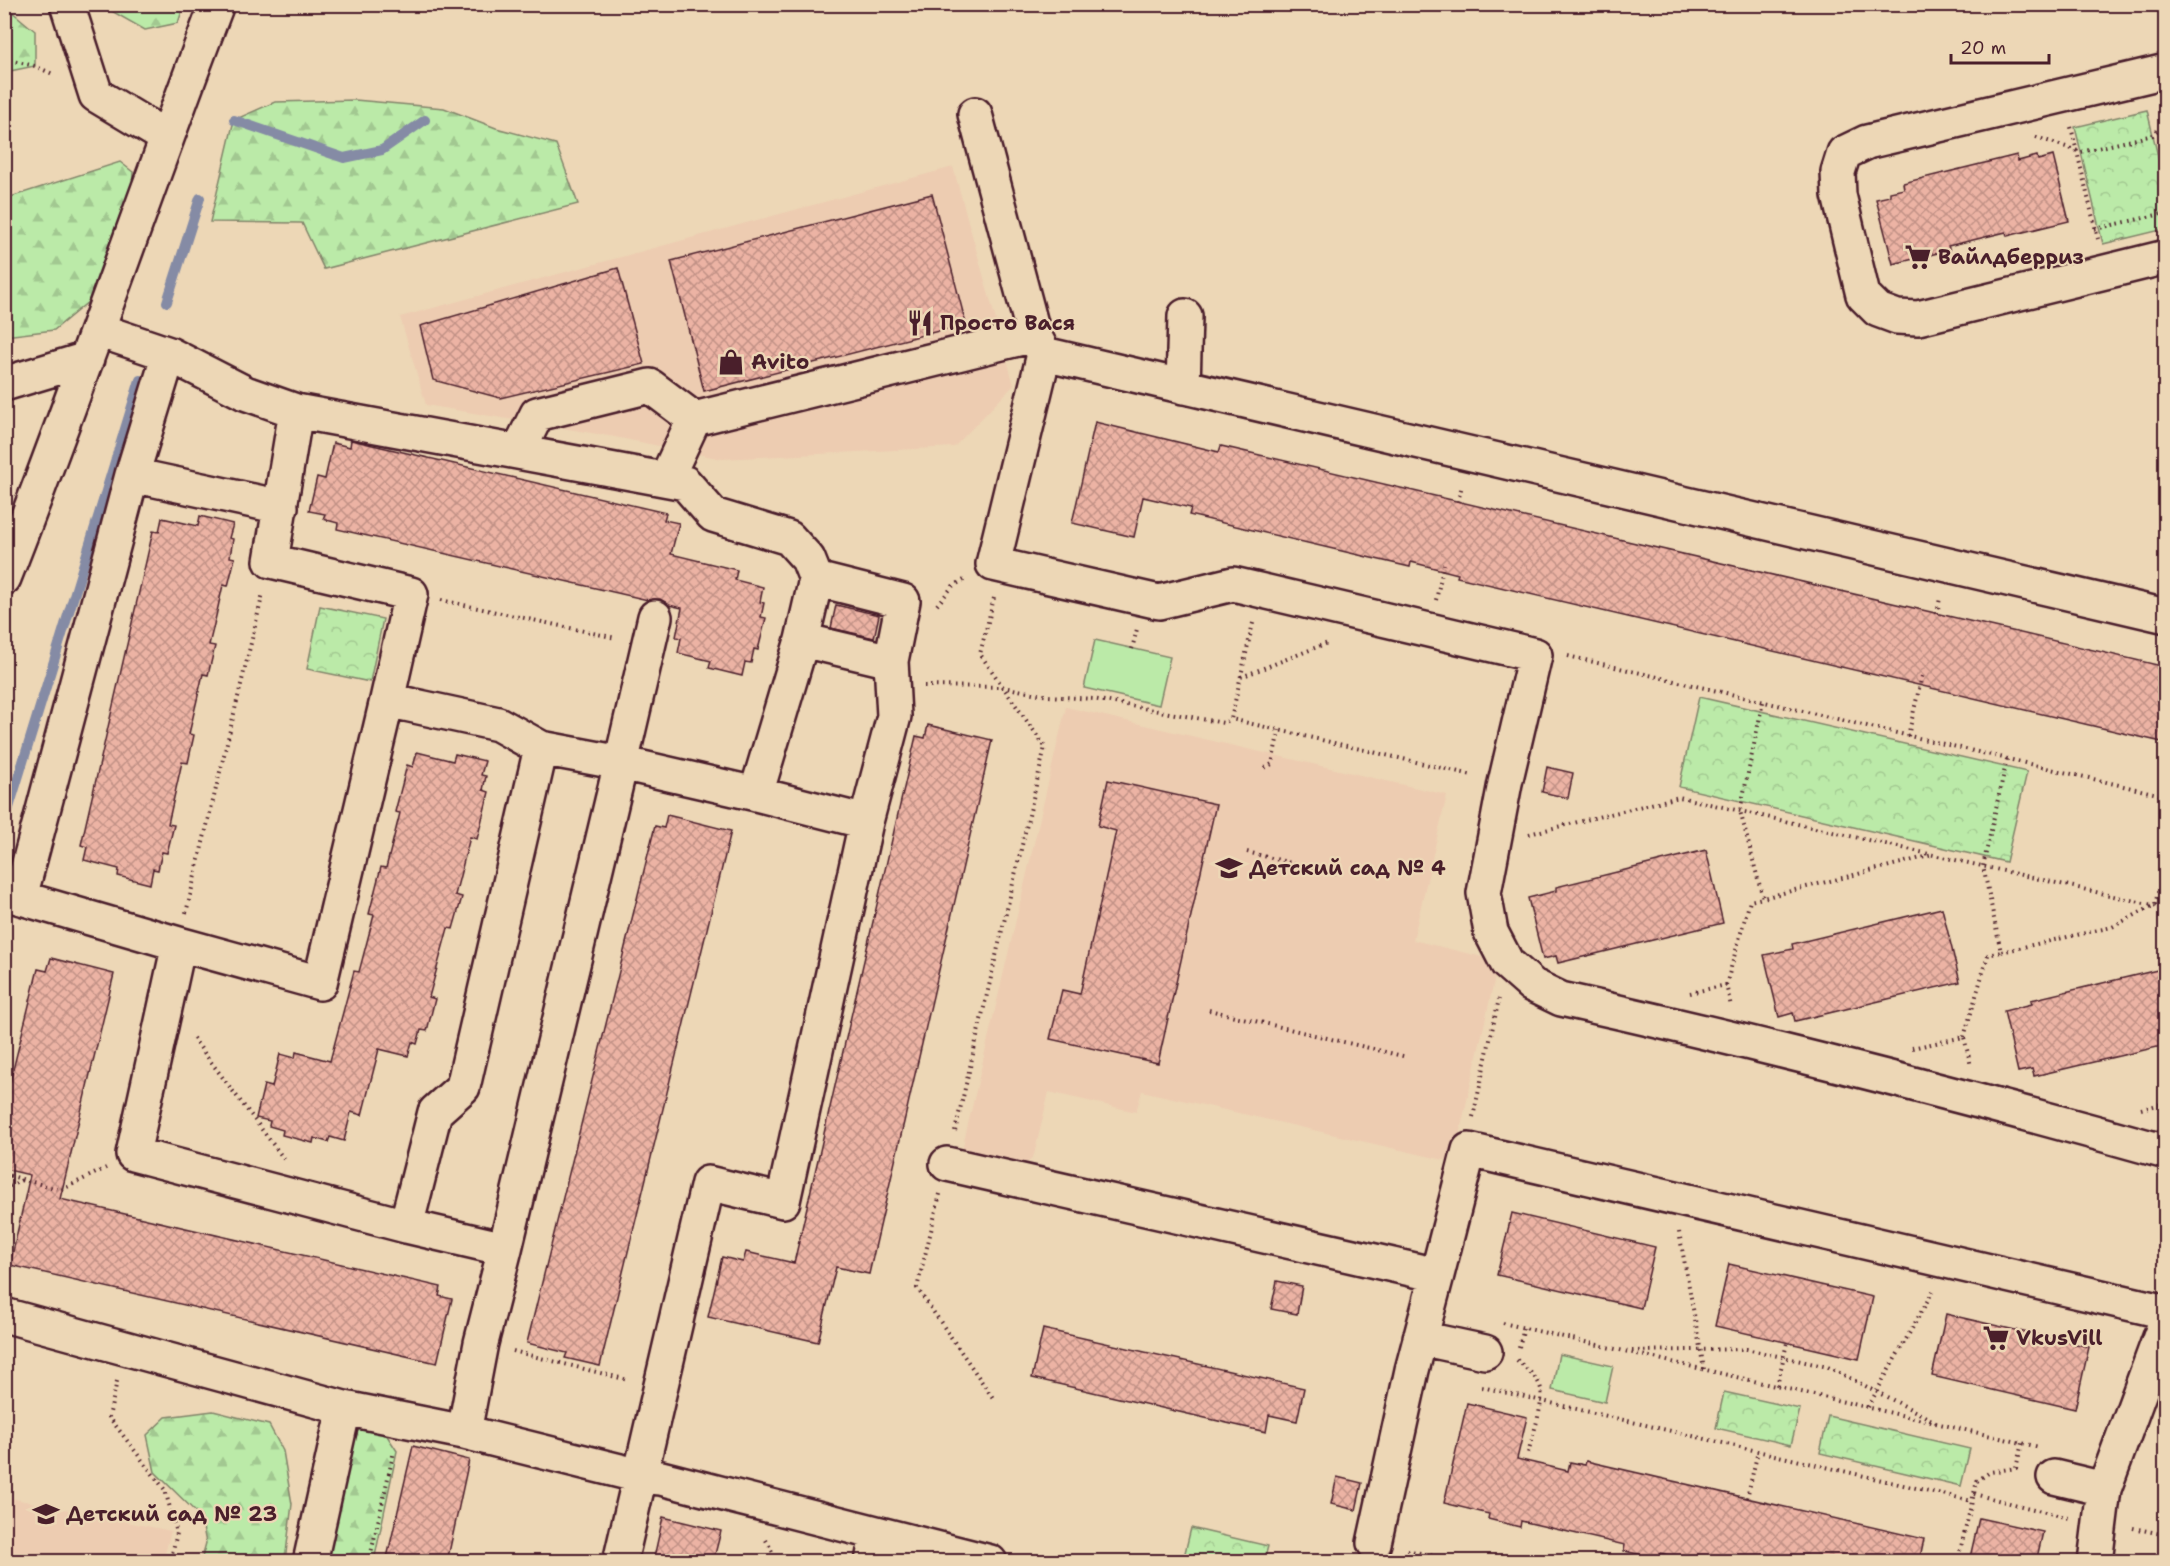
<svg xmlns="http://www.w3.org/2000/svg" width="2170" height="1566" font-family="'Shantell Sans',sans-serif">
  <defs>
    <pattern id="forest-firs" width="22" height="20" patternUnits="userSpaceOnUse" patternTransform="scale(1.5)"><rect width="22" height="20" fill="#bbeaa8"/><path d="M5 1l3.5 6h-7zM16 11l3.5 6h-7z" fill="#a2c891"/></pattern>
    <pattern id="park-crowns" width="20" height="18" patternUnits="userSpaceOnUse" patternTransform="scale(1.5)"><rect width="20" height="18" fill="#bbeaa8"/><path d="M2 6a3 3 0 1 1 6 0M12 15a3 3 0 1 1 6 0" fill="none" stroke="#a2c891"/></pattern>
    <pattern id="building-cross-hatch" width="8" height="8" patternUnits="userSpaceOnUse" patternTransform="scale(1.5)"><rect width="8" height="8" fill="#ecb3a4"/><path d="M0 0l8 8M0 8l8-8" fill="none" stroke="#c19186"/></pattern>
  </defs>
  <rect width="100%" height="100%" fill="#edd7b6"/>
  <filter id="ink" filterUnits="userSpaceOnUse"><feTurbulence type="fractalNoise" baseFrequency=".0167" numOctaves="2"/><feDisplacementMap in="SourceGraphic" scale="12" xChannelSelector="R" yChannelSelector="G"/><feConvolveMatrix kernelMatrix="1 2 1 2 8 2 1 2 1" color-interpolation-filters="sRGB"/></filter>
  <g filter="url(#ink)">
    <!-- built -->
    <path fill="#edccb1" d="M 953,167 L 1014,385 L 954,447 L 722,459 L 615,437 L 426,405 L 400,317 Z
      M 1066,707 L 1447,795 L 1413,940 L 1482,957 L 1495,977 L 1453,1162 L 1142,1091 L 1136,1112 L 1049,1092 L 1034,1155 L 1028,1163 L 1021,1163 L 962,1150 Z
      M 5,1497 L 171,1531 L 163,1561 L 5,1561 Z"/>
    <!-- forest -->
    <path fill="url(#forest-firs)" stroke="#82846a" stroke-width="1.5" d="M 101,5 L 184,4 L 184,5 L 178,23 L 145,30 Z
      M 5,6 L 35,31 L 35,66 L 5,72 Z
      M 355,100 L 444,108 L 496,128 L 556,144 L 578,204 L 324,269 L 302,223 L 210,222 L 234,120 L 275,102 Z
      M 120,162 L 133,172 L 132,191 L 89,301 L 54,330 L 5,336 L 4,199 Z
      M 213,1411 L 269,1425 L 283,1451 L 292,1504 L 285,1561 L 201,1561 L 206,1543 L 201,1517 L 155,1472 L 147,1435 L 166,1417 Z
      M 359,1429 L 384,1431 L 397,1451 L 374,1561 L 317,1562 L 345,1460 Z"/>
    <!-- park -->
    <path fill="url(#park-crowns)" stroke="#82846a" stroke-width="1.5" d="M 2147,110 L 2165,186 L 2165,229 L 2103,244 L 2075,127 Z
      M 320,606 L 383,619 L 370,682 L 307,669 Z
      M 1699,697 L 2027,772 L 2006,862 L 1679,787 Z
      M 1724,1392 L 1800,1409 L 1791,1445 L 1716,1428 Z
      M 1828,1416 L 1970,1449 L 1961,1486 L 1820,1453 Z
      M 1191,1528 L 1268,1546 L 1264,1561 L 1183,1561 Z"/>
    <!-- garden -->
    <path fill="#bbeaa8" stroke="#82846a" stroke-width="1.5" d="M 1095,640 L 1170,657 L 1159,705 L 1084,688 Z
      M 1559,1354 L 1613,1366 L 1605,1402 L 1552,1390 Z"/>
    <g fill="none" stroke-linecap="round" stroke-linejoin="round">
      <!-- stream -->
      <path stroke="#858ba5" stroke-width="10" d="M 234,120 L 344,158 L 382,150 L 425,120
        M 167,302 L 200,198
        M 4,824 L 140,380"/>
    </g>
    <!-- building -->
    <path fill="url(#building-cross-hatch)" stroke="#4a1f2b" stroke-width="1.5" d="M 2017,155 L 2018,161 L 2037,156 L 2038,160 L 2053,156 L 2069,221 L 2007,236 L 2006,232 L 1948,246 L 1950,250 L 1893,264 L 1876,199 L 1890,196 L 1890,192 L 1904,189 L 1903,183 Z
      M 932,194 L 966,324 L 704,391 L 671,261 Z
      M 618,268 L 644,364 L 500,398 L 433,380 L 420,326 Z
      M 1095,422 L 1219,452 L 1221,446 L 2166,667 L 2166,743 L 1457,577 L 1458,574 L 1411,562 L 1410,567 L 1189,515 L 1191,508 L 1143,497 L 1134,537 L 1072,523 Z
      M 351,440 L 666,513 L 664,520 L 679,523 L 671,554 L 737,570 L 735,580 L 763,587 L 760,602 L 764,603 L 761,617 L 766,618 L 758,650 L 754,649 L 751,663 L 745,662 L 742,676 L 709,668 L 711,661 L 678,653 L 681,638 L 676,637 L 682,608 L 669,605 L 660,599 L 648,600 L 337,529 L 338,523 L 323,519 L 325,514 L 309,511 L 317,477 L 325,479 L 333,443 L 350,447 Z
      M 200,516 L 233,524 L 229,538 L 233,539 L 230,557 L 235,558 L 228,586 L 223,585 L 216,616 L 209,645 L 215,646 L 208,675 L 203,674 L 189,734 L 194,735 L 188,763 L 182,762 L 168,824 L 174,825 L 167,853 L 162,852 L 158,870 L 153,869 L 150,884 L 118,876 L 119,869 L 84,860 L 87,847 L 81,845 L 153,531 L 159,532 L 162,518 L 198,526 Z
      M 836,605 L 879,615 L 874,638 L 831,628 Z
      M 928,725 L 992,740 L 869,1274 L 836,1267 L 818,1342 L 708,1317 L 722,1257 L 743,1262 L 746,1252 L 794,1263 L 916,736 L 925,738 Z
      M 417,752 L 453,761 L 455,754 L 485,761 L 481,775 L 486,776 L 483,790 L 489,792 L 477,839 L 470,837 L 455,895 L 462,897 L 453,929 L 448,928 L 429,997 L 435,999 L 427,1031 L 421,1030 L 417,1044 L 412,1042 L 408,1056 L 379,1049 L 362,1115 L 351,1112 L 344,1141 L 330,1137 L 328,1142 L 314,1138 L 313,1143 L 282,1135 L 283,1130 L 269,1126 L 270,1121 L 256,1118 L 264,1085 L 272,1087 L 280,1054 L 295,1058 L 296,1052 L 330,1061 L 354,971 L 359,972 L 374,915 L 369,914 L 381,867 L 386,868 L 400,813 L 395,812 L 407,765 L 413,767 Z
      M 1547,767 L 1573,773 L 1568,798 L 1542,792 Z
      M 1108,780 L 1216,804 L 1158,1063 L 1050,1039 L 1062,990 L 1080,994 L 1116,831 L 1098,826 Z
      M 667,815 L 731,831 L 600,1366 L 565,1358 L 567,1353 L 527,1343 L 655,826 L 664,828 Z
      M 1706,850 L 1723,923 L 1558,963 L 1556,956 L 1543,959 L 1528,898 L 1556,891 L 1556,887 Z
      M 1942,908 L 1960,982 L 1795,1021 L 1793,1013 L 1779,1017 L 1764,955 L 1793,949 L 1792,944 Z
      M 51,958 L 114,974 L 60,1199 L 441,1287 L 439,1296 L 452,1299 L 437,1363 L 10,1265 L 30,1175 L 4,1169 L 4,1106 L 38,969 L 47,971 Z
      M 2166,968 L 2166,1045 L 2034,1076 L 2032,1069 L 2018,1072 L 2004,1011 L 2032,1004 L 2031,1000 Z
      M 1512,1213 L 1655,1247 L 1641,1308 L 1497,1275 Z
      M 1729,1264 L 1873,1297 L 1859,1359 L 1715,1326 Z
      M 1277,1281 L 1302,1286 L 1297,1314 L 1271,1309 Z
      M 1946,1314 L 2089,1347 L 2075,1409 L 1932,1376 Z
      M 1043,1329 L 1304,1388 L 1297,1421 L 1269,1415 L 1266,1432 L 1032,1378 Z
      M 1467,1403 L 1527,1417 L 1517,1459 L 1568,1471 L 1570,1462 L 1585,1465 L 1586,1461 L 1924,1539 L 1919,1562 L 1694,1562 L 1660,1553 L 1659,1559 L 1624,1551 L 1625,1545 L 1521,1521 L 1520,1527 L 1488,1519 L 1489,1514 L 1444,1503 Z
      M 413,1446 L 469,1460 L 447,1562 L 386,1562 Z
      M 1337,1477 L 1362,1483 L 1356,1510 L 1331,1504 Z
      M 663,1517 L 721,1531 L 713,1562 L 653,1562 Z
      M 1979,1518 L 2043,1532 L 2036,1562 L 1969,1562 Z"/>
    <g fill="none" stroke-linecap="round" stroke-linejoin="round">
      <!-- minor casing -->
      <g stroke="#4a1f2b" stroke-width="38">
        <path id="minor" d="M 67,4 L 96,95 L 166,137
          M 2166,71 L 1867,142 L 1844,153 L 1838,172 L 1839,195 L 1863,295 L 1878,310 L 1897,317 L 1918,318 L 2166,257
          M 975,114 L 1034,335 L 1044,354 L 993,564 L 1159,602 L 1233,584 L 1535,655 L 1505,783 L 1484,893 L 1491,932 L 1507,963 L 1532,985 L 1561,999 C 1764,1044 1965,1096 2166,1152
          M 98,330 L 169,354 L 245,393 L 296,411 L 685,483 L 713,515 L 789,538 L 808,559 L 816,579 L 802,640 L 756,794
          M 1044,354 L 2166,616
          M 4,384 L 87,359
          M 1183,387 L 1185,316
          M 296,411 L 271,561 L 411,594 L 387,700
          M 518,452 L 537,414 L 650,386 L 694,419
          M 132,475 L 281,507
          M 666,479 L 694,419 L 1034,335
          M 4,578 C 79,388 144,195 217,4
          M 816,579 L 903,601 L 891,661
          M 4,893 L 179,944 L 320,983 L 387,700 L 498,724 L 541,748 L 621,763 L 655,617
          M 20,897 L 132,475 L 169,354
          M 179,944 L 133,1154 L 406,1226 L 505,1249
          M 947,1164 L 1437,1275 L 1412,1370 L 1374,1543
          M 406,1226 L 435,1112 L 463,1087 L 541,748
          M 1437,1275 L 1469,1150 L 2166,1312
          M 4,1315 L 344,1408 L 464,1432 L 640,1476 L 661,1478 L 990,1562
          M 1420,1338 L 1485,1352
          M 464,1432 L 481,1343 L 505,1249 L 621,763 L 756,794 L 866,822
          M 2054,1477 L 2104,1489
          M 310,1562 L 344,1408
          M 620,1562 L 708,1183 L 783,1201 L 866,822 L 894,716 L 891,661 L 802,640
          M 872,1562 L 877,1534
          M 2095,1562 L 2104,1489 L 2166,1321"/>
      </g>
      <!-- path -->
      <path stroke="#4a1f2b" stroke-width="4" stroke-dasharray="1.5 4.5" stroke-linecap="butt" d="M 4,59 L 35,66 L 55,75
        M 2163,106 L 2166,117
        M 2071,127 L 2098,239
        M 2036,137 L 2081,152 L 2153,135 L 2166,122
        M 2095,229 L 2166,213
        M 1458,502 L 1462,485
        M 441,600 L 616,638
        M 1436,600 L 1444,564
        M 937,605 L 953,586 L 964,580
        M 1937,614 L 1940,598
        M 1253,623 L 1231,719 L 1472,775
        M 1132,649 L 1137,629
        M 1568,656 L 2166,796
        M 1241,677 L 1330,642
        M 924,686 L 1003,687 L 1048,696 L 1093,699 L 1224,723 L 1231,719
        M 1763,702 L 1740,811 L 1763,898 L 1933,855
        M 1908,736 L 1922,676
        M 2007,759 L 1983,866 L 2001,952 L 2112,927 L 2155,905 L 2166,859
        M 1265,768 L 1272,764 L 1279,730
        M 1529,834 L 1679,797 L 2166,908
        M 1247,852 L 1336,874
        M 186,913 L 263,593
        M 1726,985 L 1750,901 L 1763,898
        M 1690,993 L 1726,985 L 1731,1006
        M 1209,1010 L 1407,1057
        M 1964,1037 L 1988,955 L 2001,952
        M 193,1038 L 284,1159
        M 1912,1048 L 1964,1037 L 1971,1066
        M 2141,1109 L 2166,1103
        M 1473,1117 L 1499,999
        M 955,1131 L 1045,747 L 980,654 L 994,598
        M 4,1174 L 61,1190 L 106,1168
        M 4,1189 L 22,1180
        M 940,1194 L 917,1288 L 993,1398
        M 1679,1232 L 1704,1369
        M 1503,1323 L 2039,1447
        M 1519,1347 L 1524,1328
        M 513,1351 L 628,1380
        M 1632,1351 L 1746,1349 L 1828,1367 L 1936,1422
        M 1517,1360 C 1525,1368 1538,1377 1541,1389 C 1544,1404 1532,1437 1528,1453
        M 117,1381 L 109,1417 L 165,1490 L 177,1533 L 170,1562
        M 1777,1386 L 1787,1343
        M 1482,1387 L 1972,1501
        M 1868,1407 L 1933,1291
        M 1974,1494 L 2069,1518
        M 1747,1498 L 1758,1451
        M 2133,1528 L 2166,1535
        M 766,1540 L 778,1562
        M 1407,1550 L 1459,1562
        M 1960,1551 L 1977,1481 L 1990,1472 L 2016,1468 L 2022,1443
        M 369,1562 L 394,1451
        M 1418,1562 L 1420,1553"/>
      <!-- minor -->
      <use href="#minor" stroke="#edd7b6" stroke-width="33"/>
    </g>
  </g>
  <!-- icons -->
  <defs>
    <g id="supermarket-bare" transform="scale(2.07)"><path d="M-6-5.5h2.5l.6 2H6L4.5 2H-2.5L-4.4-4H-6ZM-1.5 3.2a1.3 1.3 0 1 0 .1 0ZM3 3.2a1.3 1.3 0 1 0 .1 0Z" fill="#4a1f2b" stroke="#edd7b6" stroke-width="2.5" paint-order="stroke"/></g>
    <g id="restaurant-bare" transform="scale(2.07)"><path d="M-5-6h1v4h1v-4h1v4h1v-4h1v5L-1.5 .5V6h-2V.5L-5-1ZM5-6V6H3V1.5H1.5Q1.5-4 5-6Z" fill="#4a1f2b" stroke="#edd7b6" stroke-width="2.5" paint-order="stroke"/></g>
    <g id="shop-bare" transform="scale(2.07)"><path d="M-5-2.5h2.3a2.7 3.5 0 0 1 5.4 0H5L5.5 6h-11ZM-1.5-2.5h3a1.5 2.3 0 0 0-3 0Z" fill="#4a1f2b" stroke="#edd7b6" stroke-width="2.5" paint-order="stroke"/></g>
    <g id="school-bare" transform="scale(2.07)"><path d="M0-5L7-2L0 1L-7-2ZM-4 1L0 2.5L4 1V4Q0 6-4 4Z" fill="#4a1f2b" stroke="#edd7b6" stroke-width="2.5" paint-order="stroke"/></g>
  </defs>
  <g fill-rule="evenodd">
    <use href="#supermarket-bare" x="1918" y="257"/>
    <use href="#restaurant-bare" x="920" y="323"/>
    <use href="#shop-bare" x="731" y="362"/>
    <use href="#school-bare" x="1229" y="868"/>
    <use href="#supermarket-bare" x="1996" y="1338"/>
    <use href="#school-bare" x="46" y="1514"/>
  </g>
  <g text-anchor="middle" stroke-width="4.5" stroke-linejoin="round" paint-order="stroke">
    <!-- poi labels -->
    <g font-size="21" font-weight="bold" fill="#4a1f2b" stroke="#edd7b6" text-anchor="start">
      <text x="1938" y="264">Вайлдберриз</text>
      <text x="940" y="330">Просто Вася</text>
      <text x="751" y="369">Avito</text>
      <text x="1249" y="875">Детский сад № 4</text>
      <text x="2016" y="1345">VkusVill</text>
      <text x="66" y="1521">Детский сад № 23</text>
    </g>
  </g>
  <!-- margin -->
  <rect width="2170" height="1566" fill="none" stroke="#edd7b6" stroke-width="24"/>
  <rect x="12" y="12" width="2146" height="1542" fill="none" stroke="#4a1f2b" stroke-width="2" filter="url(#ink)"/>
  <!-- scale -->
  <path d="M1951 54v9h98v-9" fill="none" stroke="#4a1f2b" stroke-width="3"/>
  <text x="1960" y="54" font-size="18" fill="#4a1f2b" stroke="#edd7b6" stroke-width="4.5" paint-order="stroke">20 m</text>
</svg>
